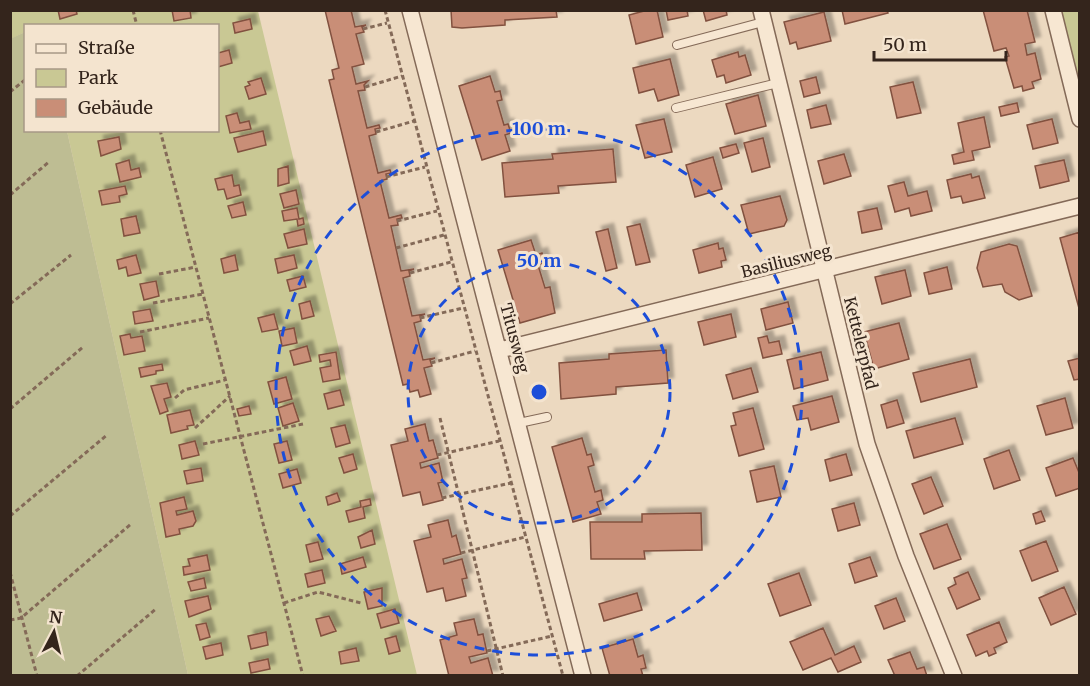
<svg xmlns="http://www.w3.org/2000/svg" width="1090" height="686" font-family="Merriweather,serif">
  <defs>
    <filter id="shadow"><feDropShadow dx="5.5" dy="-5.5" stdDeviation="1.5" flood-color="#0004"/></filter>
  </defs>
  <rect width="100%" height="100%" fill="#ecd9c0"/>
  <!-- green -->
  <path fill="#c9c894" d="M 10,11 L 258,11 L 417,675 L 188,675 L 67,131 L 218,130 L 218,26 L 26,26 L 25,32 L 11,39 Z
    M 1059,11 L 1079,11 L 1079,98 Z"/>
  <!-- cemetery -->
  <path fill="#bebd93" d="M 25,32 L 26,130 L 67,131 L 188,675 L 11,675 L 10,39 Z"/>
  <!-- building -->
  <path fill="#c98e77" stroke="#82513f" stroke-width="1.5" filter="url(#shadow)" d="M 58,10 L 76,10 L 77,14 L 60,19 Z
    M 172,10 L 190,10 L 191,18 L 174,21 Z
    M 325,10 L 351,10 L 355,27 L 366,25 L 362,27 L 364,32 L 356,34 L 364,64 L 352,67 L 356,84 L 368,81 L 364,85 L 365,90 L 358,91 L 367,128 L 379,125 L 380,128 L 375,129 L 376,134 L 369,136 L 378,173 L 390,170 L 391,173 L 386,174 L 387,179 L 380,181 L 389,218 L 401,215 L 402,218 L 397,219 L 398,225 L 391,226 L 401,271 L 414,269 L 409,271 L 410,276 L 403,278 L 412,316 L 425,314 L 420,316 L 421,321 L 414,323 L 423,360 L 435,358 L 430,360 L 432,366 L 424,368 L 431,394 L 420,397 L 418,390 L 410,392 L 408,384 L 403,385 L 329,80 L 334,79 L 332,70 L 339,68 Z
    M 451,10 L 556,10 L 557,17 L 505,20 L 505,25 L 462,28 L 452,27 Z
    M 648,10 L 657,10 L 663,37 L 636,44 L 629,15 Z
    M 666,10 L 687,10 L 688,16 L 668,20 Z
    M 703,10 L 726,10 L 727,15 L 706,21 Z
    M 842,10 L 887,10 L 888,13 L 845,24 Z
    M 983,10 L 1027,10 L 1035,42 L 1025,44 L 1027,55 L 1035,53 L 1041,79 L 1032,82 L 1034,88 L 1023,91 L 1022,86 L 1014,88 L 1005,57 L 1009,56 L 1006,48 L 994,51 Z
    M 824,12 L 831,41 L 798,49 L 796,42 L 790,44 L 784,22 Z
    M 250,19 L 252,29 L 235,33 L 233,23 Z
    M 229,50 L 232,63 L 218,67 L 218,53 Z
    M 738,52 L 739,57 L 745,55 L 751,75 L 726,83 L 724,75 L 717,77 L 712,60 Z
    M 670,59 L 679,95 L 658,101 L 654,89 L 639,93 L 633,68 Z
    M 490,76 L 495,92 L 500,91 L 502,100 L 497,101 L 504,125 L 508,124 L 511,133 L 505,135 L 510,151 L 482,160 L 459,86 Z
    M 816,77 L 820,93 L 804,97 L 800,81 Z
    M 261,78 L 266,94 L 249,99 L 245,87 L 250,85 L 248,82 Z
    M 913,82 L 921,113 L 897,118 L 890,87 Z
    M 758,95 L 766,126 L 735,134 L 726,104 Z
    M 1017,103 L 1019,112 L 1001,116 L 999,107 Z
    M 826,105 L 831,124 L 811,128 L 807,110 Z
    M 237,113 L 240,123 L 249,121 L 251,129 L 230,133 L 226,116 Z
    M 984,117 L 990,147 L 972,151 L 974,160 L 954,164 L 952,155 L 964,152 L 958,123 Z
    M 664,119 L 672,152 L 645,158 L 636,125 Z
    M 1052,119 L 1058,143 L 1033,149 L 1027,125 Z
    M 263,131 L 266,145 L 238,152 L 234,138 Z
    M 119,137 L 121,149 L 101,156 L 98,141 Z
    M 763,138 L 770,167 L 752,172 L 744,143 Z
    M 736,144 L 739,153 L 723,158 L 720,148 Z
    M 613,149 L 616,182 L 558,186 L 559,193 L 505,197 L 502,163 L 553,159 L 552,154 Z
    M 844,154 L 851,176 L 824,184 L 818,161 Z
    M 713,157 L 722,189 L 695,197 L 686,165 Z
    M 129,160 L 131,170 L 139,168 L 141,177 L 120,182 L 116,164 Z
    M 1064,160 L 1069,181 L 1040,188 L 1035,166 Z
    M 288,166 L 289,183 L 278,186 L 278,169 Z
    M 971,174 L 972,178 L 979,176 L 985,198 L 963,203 L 961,196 L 951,198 L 947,180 Z
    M 232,175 L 234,186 L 239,185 L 241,195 L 227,199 L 224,189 L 218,190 L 215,179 Z
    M 904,182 L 908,196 L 927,191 L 932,211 L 911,216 L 909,208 L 895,212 L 888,186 Z
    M 125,186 L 127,194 L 119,196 L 120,202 L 102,205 L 99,191 Z
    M 296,190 L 299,204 L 284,208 L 280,194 Z
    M 780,196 L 787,220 L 784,226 L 749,234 L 741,205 Z
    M 243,202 L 246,215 L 232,218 L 228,206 Z
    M 297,208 L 299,219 L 303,218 L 304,224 L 298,226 L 297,219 L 284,221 L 282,211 Z
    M 877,208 L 882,229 L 862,233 L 858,212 Z
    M 136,216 L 140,233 L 124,236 L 121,219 Z
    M 640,224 L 650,262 L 636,265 L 627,227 Z
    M 304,229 L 307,244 L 288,248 L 284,234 Z
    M 608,229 L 617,268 L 606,271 L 596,232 Z
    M 1080,232 L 1080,312 L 1060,238 Z
    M 531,240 L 536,255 L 542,253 L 545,263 L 538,265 L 545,288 L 550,287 L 555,313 L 520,323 L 498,250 Z
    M 718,243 L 719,249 L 723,248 L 726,260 L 721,261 L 722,267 L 699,273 L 693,250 Z
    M 1009,244 L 1017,246 L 1032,296 L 1019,300 L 1005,292 L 1002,284 L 983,287 L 977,268 L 981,252 Z
    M 136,255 L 141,273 L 128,276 L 126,267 L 119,269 L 117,260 Z
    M 235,255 L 238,270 L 224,273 L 221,259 Z
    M 294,255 L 297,268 L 278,273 L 275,259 Z
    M 947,267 L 952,289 L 929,294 L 924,273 Z
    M 905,270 L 911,296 L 882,304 L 875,277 Z
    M 303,276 L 306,287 L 290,291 L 287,280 Z
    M 156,281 L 159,296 L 144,300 L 140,284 Z
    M 310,301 L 314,316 L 302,319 L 299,304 Z
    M 788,302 L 793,323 L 766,330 L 761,309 Z
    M 150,309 L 153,321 L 135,324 L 133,312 Z
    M 274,314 L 278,329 L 262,332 L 258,318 Z
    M 731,314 L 736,337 L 704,345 L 698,322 Z
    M 899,323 L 909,359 L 874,369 L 864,332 Z
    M 294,328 L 297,343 L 282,346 L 279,331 Z
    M 130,334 L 131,338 L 142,336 L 145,351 L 124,355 L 120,336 Z
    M 767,336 L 769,343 L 779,341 L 782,354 L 763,358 L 758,338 Z
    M 307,346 L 311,361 L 294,365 L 290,351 Z
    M 666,350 L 668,383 L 616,387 L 616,394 L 561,399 L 559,363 L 609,359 L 609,354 Z
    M 336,352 L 340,379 L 323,382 L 320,368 L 331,366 L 330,360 L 320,362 L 319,355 Z
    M 821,352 L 828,380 L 794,389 L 787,360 Z
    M 1080,358 L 1080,379 L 1074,380 L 1068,361 Z
    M 970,359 L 977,387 L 921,402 L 913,373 Z
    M 162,364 L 163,370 L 156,371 L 156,374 L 141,377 L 139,368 Z
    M 751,368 L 758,392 L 733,399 L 726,375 Z
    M 286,377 L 292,399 L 274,404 L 268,382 Z
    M 167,383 L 171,397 L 164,399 L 168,411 L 160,414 L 151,386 Z
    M 340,390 L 344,405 L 328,409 L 324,394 Z
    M 832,396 L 839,422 L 811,430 L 808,418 L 797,420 L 793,406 Z
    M 1065,398 L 1073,428 L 1046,435 L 1037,406 Z
    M 897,400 L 904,423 L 887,428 L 881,405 Z
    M 293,403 L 299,421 L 283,426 L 278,408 Z
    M 249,406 L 251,414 L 239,416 L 237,409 Z
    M 753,408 L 764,449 L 739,456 L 731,426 L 736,425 L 733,413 Z
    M 190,410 L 194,425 L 187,426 L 188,429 L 171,433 L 167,415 Z
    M 955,418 L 963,444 L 914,458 L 906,431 Z
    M 425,424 L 429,441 L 433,440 L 438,458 L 420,463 L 421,468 L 439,463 L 443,482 L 438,483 L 443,500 L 423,505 L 420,492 L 403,496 L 391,445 L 408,441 L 405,429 Z
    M 345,425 L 350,443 L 336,447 L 331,428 Z
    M 582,438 L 587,455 L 591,454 L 594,465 L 588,467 L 595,492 L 601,490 L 603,500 L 597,502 L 601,514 L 573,522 L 552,447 Z
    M 195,441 L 199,455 L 182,459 L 179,445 Z
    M 287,441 L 292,460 L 279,463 L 274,444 Z
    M 1009,450 L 1020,480 L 994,489 L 984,459 Z
    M 353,454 L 357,469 L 344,473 L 339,458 Z
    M 846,454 L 852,475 L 830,481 L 825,460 Z
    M 1073,458 L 1080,475 L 1080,488 L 1056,496 L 1046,468 Z
    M 774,466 L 781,497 L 757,502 L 750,471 Z
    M 201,468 L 203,481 L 187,484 L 184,471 Z
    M 297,469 L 301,483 L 283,488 L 279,474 Z
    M 931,477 L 943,506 L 924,514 L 912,484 Z
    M 337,493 L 340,501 L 328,505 L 326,497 Z
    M 184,497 L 187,509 L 176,511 L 177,515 L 193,511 L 196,521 L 193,526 L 179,529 L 180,534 L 166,537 L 160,503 Z
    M 370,499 L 371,505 L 363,507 L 365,518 L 349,522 L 346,511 L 361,507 L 360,501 Z
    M 854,503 L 860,525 L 838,531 L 832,509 Z
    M 1041,511 L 1045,521 L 1036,524 L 1033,514 Z
    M 701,513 L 702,550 L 644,551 L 645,559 L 591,559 L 590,522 L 642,522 L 642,514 Z
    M 448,520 L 452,537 L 456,535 L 461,554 L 443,559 L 444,564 L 462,559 L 467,578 L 462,579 L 466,596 L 446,601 L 443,588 L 427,592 L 414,541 L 431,537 L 428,525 Z
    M 947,524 L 961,559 L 934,569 L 920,534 Z
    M 372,530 L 375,544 L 361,548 L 358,537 Z
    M 1046,541 L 1058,571 L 1032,581 L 1020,551 Z
    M 318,542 L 323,559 L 310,562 L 306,545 Z
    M 207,555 L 210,570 L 184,575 L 183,567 L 190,566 L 188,559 Z
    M 363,557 L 366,567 L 342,574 L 340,564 Z
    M 870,557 L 877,576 L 855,583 L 849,564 Z
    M 322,570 L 325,583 L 308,587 L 305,574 Z
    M 968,572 L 980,599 L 957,609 L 948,588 L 956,584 L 954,578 Z
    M 799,573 L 811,605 L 780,616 L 768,584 Z
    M 204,578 L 206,588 L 191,591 L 188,582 Z
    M 1064,587 L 1076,614 L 1051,625 L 1039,598 Z
    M 382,588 L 382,606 L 368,609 L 364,592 Z
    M 637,593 L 642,610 L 604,621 L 599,604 Z
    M 208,596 L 211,609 L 189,617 L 185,601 Z
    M 896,598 L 905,621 L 884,629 L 875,606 Z
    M 395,609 L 399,623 L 381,628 L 377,614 Z
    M 329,616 L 336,631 L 321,636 L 316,619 Z
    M 474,619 L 478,635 L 483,634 L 487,653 L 469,657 L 471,663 L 488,658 L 493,676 L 449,676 L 440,640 L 457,635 L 454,623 Z
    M 999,622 L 1007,642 L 994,648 L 996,653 L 989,656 L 987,651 L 976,656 L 967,635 Z
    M 206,623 L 210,637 L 200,640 L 196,625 Z
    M 823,628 L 835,655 L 854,646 L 861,662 L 838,672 L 831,658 L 803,670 L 790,642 Z
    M 266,632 L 268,645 L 251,649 L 248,636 Z
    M 396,636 L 400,651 L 389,654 L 385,639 Z
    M 633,639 L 638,657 L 643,655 L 646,668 L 641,669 L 643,676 L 610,676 L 602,648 Z
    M 221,643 L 223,655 L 206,659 L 203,647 Z
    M 356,648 L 359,661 L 341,664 L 339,652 Z
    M 910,652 L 917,669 L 924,667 L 927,676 L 895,676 L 888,660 Z
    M 268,659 L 270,669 L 251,673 L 249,663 Z"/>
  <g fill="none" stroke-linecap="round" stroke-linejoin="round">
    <!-- service casing -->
    <g stroke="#846a58" stroke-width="10">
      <path id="service" d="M 677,45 L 763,22
        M 676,108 L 778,83
        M 519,423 L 547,417"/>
    </g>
    <!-- minor casing -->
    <g stroke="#846a58" stroke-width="18">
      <path id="minor" d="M 410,10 L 583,676
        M 761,10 L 867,444 L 906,556 L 954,676
        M 1053,10 L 1080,119
        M 500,350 L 1080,206"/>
    </g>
    <!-- path -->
    <path stroke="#846a58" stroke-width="3" stroke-dasharray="4.5 3" stroke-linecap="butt" d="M 133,10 L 137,26
      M 385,10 L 563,676
      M 363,29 L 387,23
      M 365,87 L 402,76
      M 10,92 L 26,79
      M 160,130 L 303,676
      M 376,132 L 414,121
      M 386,177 L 425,167
      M 10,195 L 50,161
      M 397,221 L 437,211
      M 396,248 L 444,235
      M 410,273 L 451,262
      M 159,274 L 196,267
      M 153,303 L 203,294
      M 10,304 L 71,255
      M 420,318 L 463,308
      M 140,332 L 209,318
      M 431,363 L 475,351
      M 175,398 L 184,390 L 225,380
      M 10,409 L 83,347
      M 440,418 L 503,676
      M 195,428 L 230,396
      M 203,444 L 303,424
      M 437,455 L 499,441
      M 442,498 L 511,483
      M 10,516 L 107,435
      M 461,553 L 525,537
      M 10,572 L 37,676
      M 284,603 L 318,592 L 361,603
      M 10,620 L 21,618 L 131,524
      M 487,651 L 552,636
      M 77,676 L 157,608"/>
    <!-- service -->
    <use href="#service" stroke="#f7e7d2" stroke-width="8"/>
    <!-- minor -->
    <use href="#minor" stroke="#f7e7d2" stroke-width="15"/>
  </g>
  <!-- distance rings -->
  <g fill="none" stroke="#1d4ed8" stroke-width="3" stroke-dasharray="10 8">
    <circle cx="539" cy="392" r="131"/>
    <circle cx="539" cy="392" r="263"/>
  </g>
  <g text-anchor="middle" stroke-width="6" stroke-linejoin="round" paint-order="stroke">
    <!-- street labels -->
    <g font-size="16" fill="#34251c" stroke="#f4e4cf">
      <text transform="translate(786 261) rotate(-14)" y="6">Basiliusweg</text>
      <text transform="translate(515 338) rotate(75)" y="6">Titusweg</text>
      <text transform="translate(861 343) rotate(76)" y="6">Kettelerpfad</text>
    </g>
  </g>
  <circle cx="539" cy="392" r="9" fill="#1d4ed8" stroke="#f4e4cf" stroke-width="3"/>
  <g font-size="18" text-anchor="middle" font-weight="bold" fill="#1d4ed8" stroke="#f4e4cf" stroke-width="6" stroke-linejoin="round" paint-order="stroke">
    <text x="539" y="135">100 m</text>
    <text x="539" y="267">50 m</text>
  </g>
  <!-- border -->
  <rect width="1090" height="686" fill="none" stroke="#34251c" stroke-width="24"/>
  <!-- legend -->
  <rect x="24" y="24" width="195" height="108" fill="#f4e4cf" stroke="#a79887" stroke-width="1.5"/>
  <rect x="36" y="44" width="30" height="9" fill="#f7e7d2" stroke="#a79887" stroke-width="1.5"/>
  <text x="78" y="54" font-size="18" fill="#34251c">Straße</text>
  <rect x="36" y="69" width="30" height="18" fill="#c9c894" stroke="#a79887" stroke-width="1.5"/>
  <text x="78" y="84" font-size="18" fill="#34251c">Park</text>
  <rect x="36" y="99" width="30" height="18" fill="#c98e77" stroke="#a79887" stroke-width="1.5"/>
  <text x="78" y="114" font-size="18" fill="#34251c">Gebäude</text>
  <!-- north arrow -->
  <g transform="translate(54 632) rotate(7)" stroke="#f4e4cf" stroke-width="4.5" paint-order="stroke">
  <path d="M0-4.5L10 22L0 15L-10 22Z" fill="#34251c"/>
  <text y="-9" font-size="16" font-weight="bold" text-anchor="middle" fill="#34251c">N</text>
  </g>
  <!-- scale -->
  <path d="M874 51v9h132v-9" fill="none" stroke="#34251c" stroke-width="3"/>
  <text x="883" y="51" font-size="18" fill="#34251c" stroke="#f4e4cf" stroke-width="4.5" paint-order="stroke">50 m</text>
</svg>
